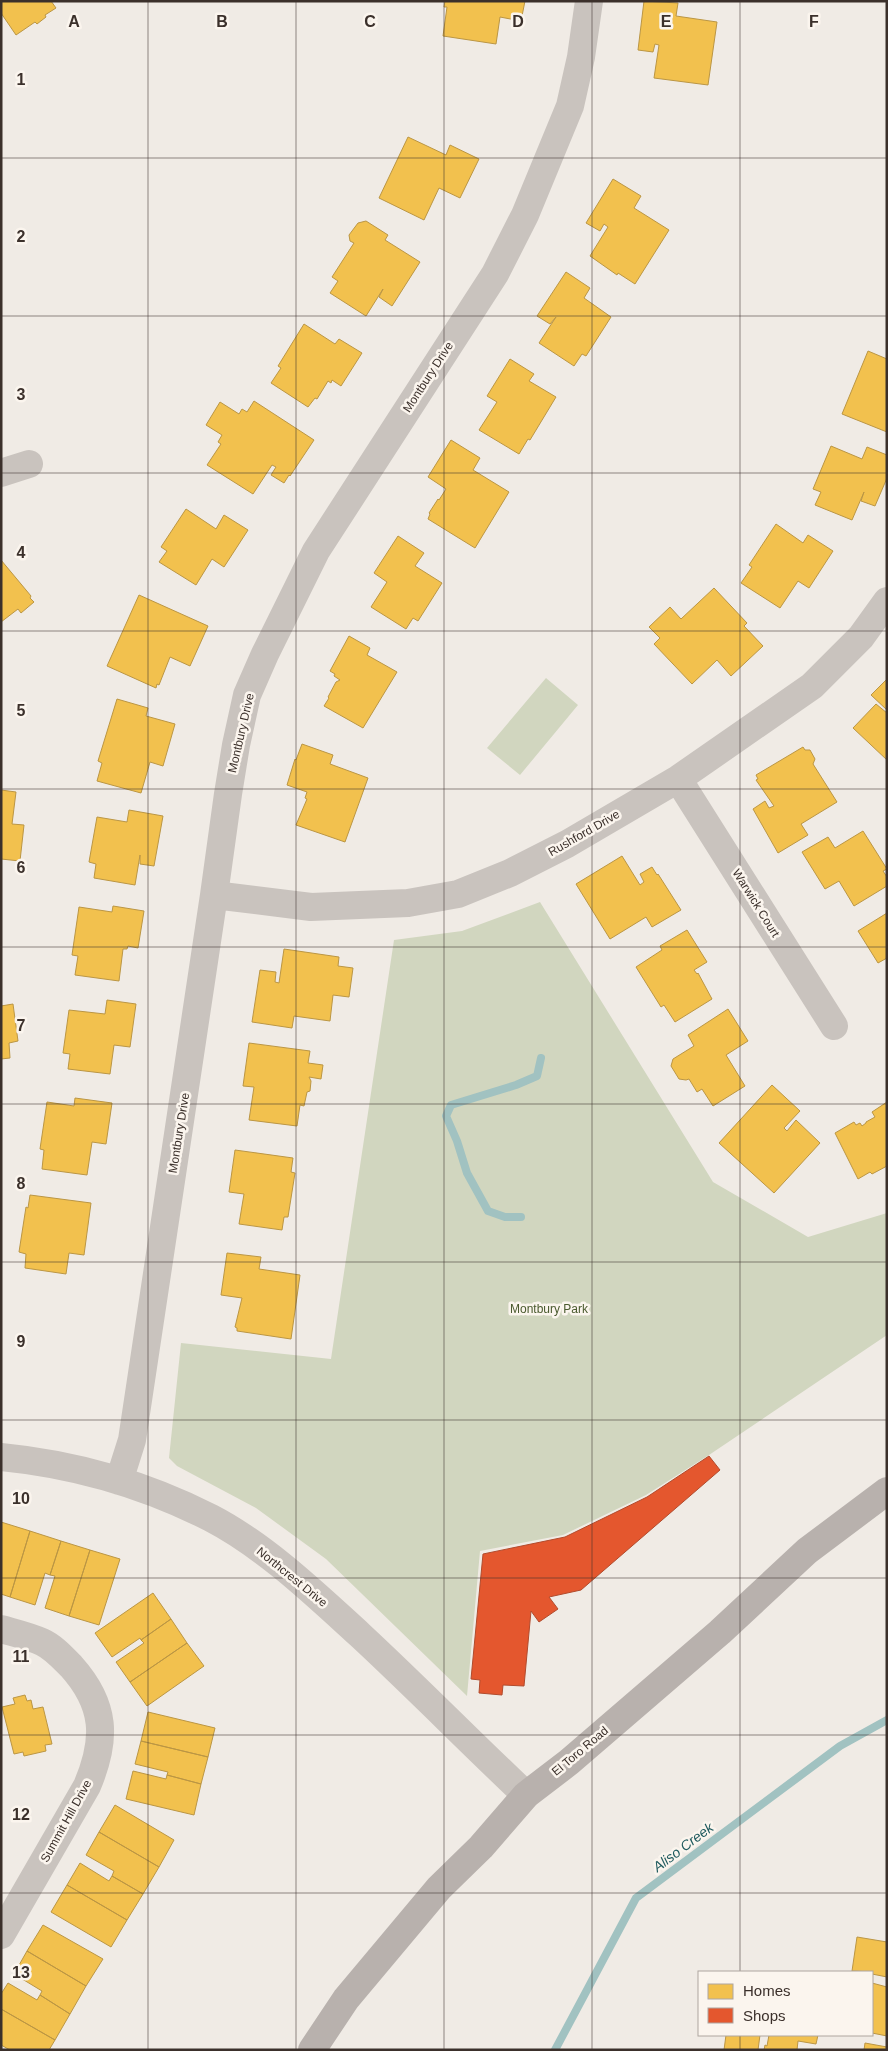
<svg xmlns="http://www.w3.org/2000/svg" width="888" height="2051" font-family="Arial,sans-serif">
  <rect width="100%" height="100%" fill="#f0ebe5"/>
  <!-- green -->
  <path fill="#d1d6bf" d="M 546,678 L 578,705 L 520,775 L 487,748 Z
    M 540,902 L 713,1182 L 808,1237 L 887,1213 L 887,1335 L 709,1455 L 646,1495 L 563,1535 L 480,1551 L 467,1696 L 326,1559 L 256,1508 L 177,1466 L 169,1458 L 181,1343 L 331,1359 L 394,940 L 462,931 Z"/>
  <!-- homes -->
  <path fill="#f2c14e" stroke="#bb9644" d="M 1,1 L 51,1 L 56,8 L 45,15 L 46,17 L 37,24 L 35,22 L 16,35 L 1,13 Z
    M 445,1 L 525,1 L 521,21 L 500,17 L 496,44 L 443,36 L 447,7 L 444,7 Z
    M 644,1 L 678,3 L 676,16 L 717,22 L 708,85 L 654,78 L 659,45 L 655,44 L 653,52 L 638,50 Z
    M 408,137 L 446,155 L 450,145 L 479,159 L 460,198 L 439,188 L 424,220 L 379,198 Z
    M 613,179 L 641,196 L 634,208 L 669,230 L 635,284 L 618,273 L 617,275 L 590,256 L 608,227 L 604,224 L 600,231 L 586,223 Z
    M 366,221 L 388,235 L 385,240 L 420,262 L 392,306 L 379,297 L 383,289 L 366,316 L 330,293 L 338,281 L 332,277 L 354,243 L 350,241 L 349,235 L 358,223 Z
    M 566,272 L 590,288 L 584,298 L 611,317 L 586,356 L 582,354 L 574,366 L 539,343 L 556,317 L 550,324 L 537,316 Z
    M 304,324 L 335,344 L 339,339 L 362,353 L 341,386 L 332,380 L 331,383 L 328,381 L 317,399 L 315,398 L 308,407 L 271,383 L 281,368 L 278,366 Z
    M 868,351 L 887,359 L 887,432 L 842,414 Z
    M 510,359 L 534,374 L 529,381 L 556,397 L 530,440 L 528,439 L 519,454 L 479,430 L 497,402 L 487,396 Z
    M 254,401 L 314,440 L 290,476 L 289,475 L 284,483 L 271,475 L 276,467 L 272,465 L 253,494 L 207,465 L 221,444 L 218,442 L 222,435 L 206,425 L 220,402 L 239,414 L 242,409 L 247,412 Z
    M 451,440 L 480,458 L 473,470 L 509,492 L 475,548 L 428,519 L 430,514 L 429,513 L 438,499 L 439,500 L 446,489 L 428,477 Z
    M 831,446 L 862,459 L 867,447 L 887,455 L 887,478 L 875,506 L 861,501 L 864,492 L 852,520 L 815,505 L 821,492 L 813,489 Z
    M 186,509 L 216,529 L 224,515 L 248,530 L 224,567 L 212,559 L 196,585 L 159,562 L 167,551 L 161,547 Z
    M 776,524 L 803,543 L 808,535 L 833,551 L 809,588 L 798,581 L 780,608 L 741,583 L 752,567 L 749,565 Z
    M 398,536 L 424,553 L 415,566 L 442,583 L 418,621 L 413,618 L 406,629 L 371,607 L 387,582 L 374,573 Z
    M 1,560 L 31,596 L 30,598 L 34,602 L 21,613 L 18,609 L 1,622 Z
    M 714,588 L 747,623 L 744,626 L 763,646 L 731,676 L 717,660 L 692,684 L 654,644 L 660,638 L 649,627 L 670,607 L 681,619 Z
    M 139,595 L 208,626 L 190,666 L 170,657 L 159,685 L 157,684 L 156,688 L 107,666 Z
    M 349,636 L 370,648 L 367,655 L 397,672 L 363,728 L 324,706 L 329,698 L 328,697 L 336,682 L 340,680 L 334,676 L 335,674 L 330,671 Z
    M 887,679 L 887,710 L 871,695 Z
    M 117,699 L 148,708 L 146,716 L 175,724 L 163,766 L 150,762 L 141,793 L 97,781 L 102,763 L 98,761 Z
    M 876,704 L 887,713 L 887,760 L 853,728 Z
    M 302,744 L 333,755 L 330,764 L 368,778 L 345,842 L 296,825 L 307,799 L 305,798 L 307,792 L 287,785 L 295,759 L 296,760 Z
    M 803,747 L 805,750 L 810,750 L 815,759 L 813,764 L 837,802 L 801,824 L 808,835 L 778,853 L 753,809 L 765,801 L 769,808 L 774,806 L 756,780 L 758,779 L 756,775 Z
    M 1,790 L 16,792 L 12,824 L 24,825 L 20,861 L 1,859 Z
    M 129,810 L 163,816 L 154,866 L 140,864 L 140,855 L 135,885 L 94,878 L 96,864 L 89,862 L 97,817 L 127,822 Z
    M 863,831 L 887,869 L 883,871 L 887,877 L 887,886 L 854,906 L 839,881 L 825,889 L 802,852 L 828,837 L 835,848 Z
    M 622,856 L 640,885 L 644,882 L 640,874 L 652,867 L 657,875 L 658,874 L 681,910 L 652,927 L 646,917 L 610,939 L 576,884 Z
    M 113,906 L 144,911 L 138,948 L 128,946 L 127,949 L 123,949 L 119,981 L 75,975 L 78,956 L 72,955 L 79,907 L 112,912 Z
    M 887,913 L 887,958 L 878,963 L 858,931 Z
    M 687,930 L 707,962 L 694,970 L 697,974 L 698,973 L 712,999 L 675,1022 L 664,1005 L 661,1007 L 636,967 L 662,950 L 660,946 Z
    M 284,949 L 339,957 L 338,966 L 353,968 L 349,997 L 333,995 L 330,1021 L 294,1016 L 292,1028 L 252,1022 L 260,970 L 276,972 L 275,982 L 279,983 Z
    M 107,1000 L 136,1004 L 130,1047 L 114,1045 L 110,1074 L 68,1069 L 70,1054 L 63,1053 L 69,1010 L 105,1014 Z
    M 13,1004 L 18,1041 L 9,1043 L 10,1058 L 1,1059 L 1,1006 Z
    M 728,1009 L 748,1041 L 726,1055 L 745,1086 L 713,1106 L 702,1089 L 697,1092 L 689,1079 L 686,1080 L 679,1079 L 671,1066 L 673,1059 L 694,1046 L 688,1035 Z
    M 249,1043 L 310,1051 L 308,1063 L 323,1065 L 321,1079 L 309,1077 L 311,1081 L 310,1091 L 307,1092 L 304,1106 L 300,1105 L 297,1126 L 249,1120 L 254,1087 L 243,1086 Z
    M 772,1085 L 800,1111 L 784,1128 L 787,1131 L 796,1120 L 820,1143 L 774,1193 L 719,1143 Z
    M 75,1098 L 112,1103 L 106,1144 L 92,1142 L 87,1175 L 42,1169 L 44,1150 L 40,1149 L 47,1102 L 74,1106 Z
    M 887,1102 L 887,1166 L 872,1174 L 870,1172 L 858,1179 L 835,1133 L 854,1122 L 856,1125 L 860,1123 L 862,1126 L 866,1123 L 866,1122 L 875,1117 L 872,1112 Z
    M 235,1150 L 293,1158 L 291,1172 L 295,1173 L 288,1217 L 284,1217 L 282,1230 L 239,1224 L 244,1194 L 229,1192 Z
    M 30,1195 L 91,1203 L 84,1255 L 69,1253 L 66,1274 L 25,1268 L 26,1254 L 19,1252 L 26,1207 L 28,1208 Z
    M 227,1253 L 261,1257 L 259,1269 L 300,1275 L 291,1339 L 237,1331 L 237,1328 L 235,1327 L 242,1298 L 221,1295 Z
    M 1,1522 L 30,1531 L 10,1597 L 1,1594 Z
    M 30,1531 L 61,1541 L 50,1575 L 45,1573 L 35,1605 L 10,1597 Z
    M 61,1541 L 90,1550 L 69,1616 L 45,1608 L 55,1576 L 50,1575 Z
    M 90,1550 L 120,1559 L 99,1625 L 69,1616 Z
    M 153,1593 L 171,1619 L 141,1640 L 140,1638 L 112,1657 L 95,1633 Z
    M 171,1619 L 187,1643 L 130,1682 L 116,1662 L 144,1643 L 141,1640 Z
    M 187,1643 L 204,1666 L 147,1706 L 130,1682 Z
    M 25,1695 L 27,1701 L 31,1700 L 33,1709 L 43,1707 L 52,1744 L 45,1745 L 46,1751 L 24,1756 L 23,1752 L 14,1754 L 2,1707 L 15,1704 L 13,1698 Z
    M 148,1712 L 215,1728 L 208,1757 L 141,1741 Z
    M 141,1741 L 208,1757 L 201,1784 L 167,1775 L 168,1772 L 135,1764 Z
    M 133,1771 L 166,1779 L 167,1775 L 201,1784 L 194,1815 L 126,1799 Z
    M 115,1805 L 174,1840 L 159,1867 L 99,1832 Z
    M 99,1832 L 159,1867 L 143,1894 L 112,1876 L 114,1871 L 86,1855 Z
    M 80,1863 L 109,1881 L 112,1876 L 143,1894 L 127,1920 L 67,1885 Z
    M 67,1885 L 127,1920 L 111,1947 L 51,1912 Z
    M 43,1925 L 103,1959 L 86,1986 L 27,1951 Z
    M 857,1937 L 887,1942 L 887,1977 L 872,1974 L 872,1972 L 852,1971 Z
    M 27,1951 L 86,1986 L 70,2014 L 40,1995 L 42,1991 L 14,1974 Z
    M 8,1983 L 37,2000 L 40,1995 L 70,2014 L 55,2040 L 1,2009 L 1,1994 Z
    M 872,1983 L 887,1987 L 887,2036 L 872,2033 Z
    M 1,2009 L 55,2040 L 49,2050 L 10,2050 L 1,2045 Z
    M 726,2035 L 760,2035 L 758,2050 L 724,2050 Z
    M 769,2035 L 818,2035 L 816,2044 L 798,2041 L 797,2050 L 764,2050 L 765,2045 L 767,2046 Z
    M 865,2043 L 887,2047 L 887,2050 L 864,2050 Z"/>
  <!-- shops -->
  <path fill="#e4572e" stroke="#b14b2d" d="M 709,1456 L 720,1470 L 581,1590 L 549,1597 L 558,1609 L 539,1622 L 531,1611 L 524,1686 L 503,1685 L 502,1695 L 479,1693 L 480,1680 L 471,1679 L 483,1554 L 565,1537 L 647,1497 Z"/>
  <g fill="none" stroke-linecap="round" stroke-linejoin="round">
    <!-- stream -->
    <path stroke="#a1c2c1" stroke-width="8" d="M 521,1217 L 505,1217 L 488,1211 L 467,1173 L 457,1141 L 446,1116 L 451,1105 L 516,1085 L 537,1076 L 541,1058
      M 555,2050 L 636,1898 L 840,1746 L 887,1720"/>
    <!-- minor -->
    <path stroke="#c9c3be" stroke-width="28" d="M 1,473 L 29,464
      M 678,779 L 834,1026
      M 214,895 L 311,907 L 408,903 L 458,894 L 510,873 L 567,844 L 678,779 L 812,686 L 861,637 L 887,601
      M 1,1457 C 73,1464 146,1485 211,1518 C 265,1546 315,1594 360,1635 C 416,1687 470,1742 526,1795
      M 119,1481 L 132,1440 L 214,895 L 228,794 L 236,745 L 247,695 L 265,654 L 316,551 L 495,274 L 525,215 L 570,106 L 581,57 L 589,1
      M 1,1629 C 15,1633 29,1636 42,1642 C 53,1647 62,1657 71,1666 C 106,1705 107,1739 87,1786 L 1,1935"/>
    <!-- major -->
    <path stroke="#b8b1ad" stroke-width="28" d="M 312,2050 L 346,1999 L 439,1888 L 481,1847 L 526,1795 L 569,1762 L 720,1632 L 807,1551 L 887,1491"/>
  </g>
  <!-- grid -->
  <path fill="none" stroke="#3b302b" stroke-width="1" stroke-opacity="0.55" d="M 148,1 L 148,2050M 296,1 L 296,2050M 444,1 L 444,2050M 592,1 L 592,2050M 740,1 L 740,1972M 1,158 L 887,158M 1,316 L 887,316M 1,473 L 887,473M 1,631 L 887,631M 1,789 L 887,789M 1,947 L 887,947M 1,1104 L 887,1104M 1,1262 L 887,1262M 1,1420 L 887,1420M 1,1578 L 887,1578M 1,1735 L 887,1735M 1,1893 L 887,1893M 740,2035 L 740,2050"/>
  <g text-anchor="middle" stroke-width="5" stroke-linejoin="round" paint-order="stroke">
    <!-- street labels -->
    <g font-size="12" fill="#3b302b" stroke="#fbf5ee">
      <text transform="translate(428 377) rotate(-57)" y="4">Montbury Drive</text>
      <text transform="translate(241 733) rotate(-77)" y="4">Montbury Drive</text>
      <text transform="translate(584 833) rotate(-30)" y="4">Rushford Drive</text>
      <text transform="translate(756 903) rotate(58)" y="4">Warwick Court</text>
      <text transform="translate(179 1133) rotate(-81)" y="4">Montbury Drive</text>
      <text transform="translate(292 1577) rotate(39)" y="4">Northcrest Drive</text>
      <text transform="translate(580 1751) rotate(-40)" y="4">El Toro Road</text>
      <text transform="translate(66 1821) rotate(-61)" y="4">Summit Hill Drive</text>
    </g>
    <!-- park labels -->
    <g font-size="12" fill="#4a5a2e" stroke="#fbf5ee">
      <text x="549" y="1313">Montbury Park</text>
    </g>
    <!-- water labels -->
    <g font-size="14" font-style="italic" fill="#1f5a5e" stroke="#fbf5ee">
      <text transform="translate(683 1847) rotate(-37)" y="5">Aliso Creek</text>
    </g>
  </g>
  <g font-size="16" text-anchor="middle" font-weight="bold" fill="#3b302b" stroke="#fbf5ee" stroke-width="5" stroke-linejoin="round" paint-order="stroke">
    <text x="74" y="27">A</text>
    <text x="222" y="27">B</text>
    <text x="370" y="27">C</text>
    <text x="518" y="27">D</text>
    <text x="666" y="27">E</text>
    <text x="814" y="27">F</text>
    <text x="21" y="85">1</text>
    <text x="21" y="242">2</text>
    <text x="21" y="400">3</text>
    <text x="21" y="558">4</text>
    <text x="21" y="716">5</text>
    <text x="21" y="873">6</text>
    <text x="21" y="1031">7</text>
    <text x="21" y="1189">8</text>
    <text x="21" y="1347">9</text>
    <text x="21" y="1504">10</text>
    <text x="21" y="1662">11</text>
    <text x="21" y="1820">12</text>
    <text x="21" y="1978">13</text>
  </g>
  <!-- border -->
  <rect width="888" height="2051" fill="none" stroke="#3b302b" stroke-width="5"/>
  <!-- legend -->
  <rect x="698" y="1971" width="175" height="65" fill="#fbf5ee" stroke="#aea6a0"/>
  <rect x="708" y="1984" width="25" height="15" fill="#f2c14e" stroke="#aea6a0"/>
  <text x="743" y="1996" font-size="15" fill="#3b302b">Homes</text>
  <rect x="708" y="2008" width="25" height="15" fill="#e4572e" stroke="#aea6a0"/>
  <text x="743" y="2021" font-size="15" fill="#3b302b">Shops</text>
</svg>
